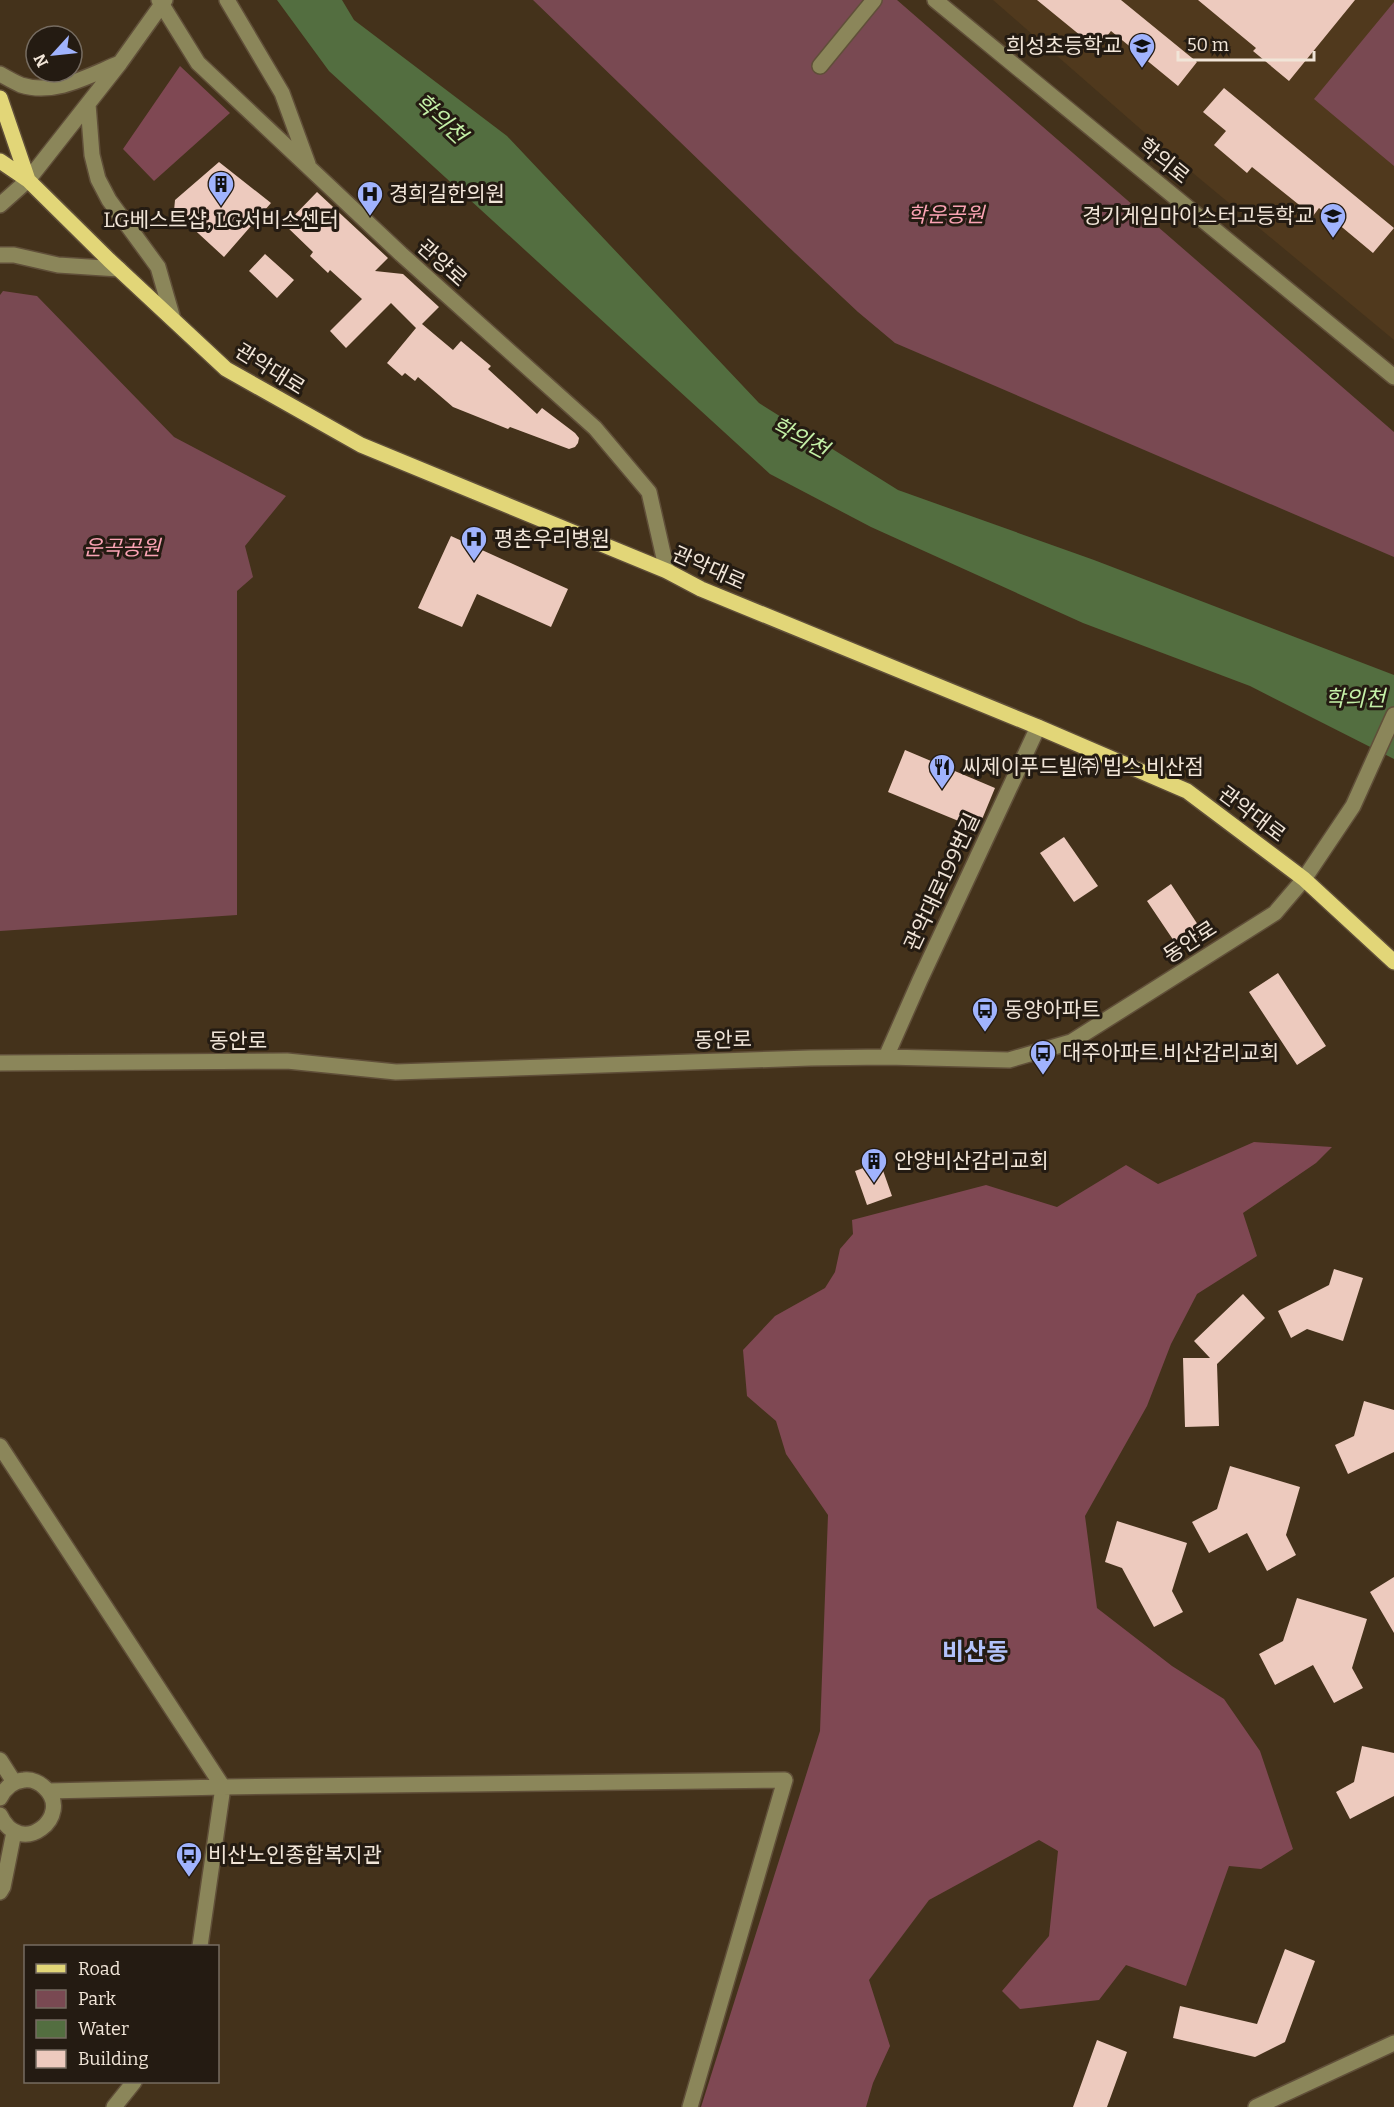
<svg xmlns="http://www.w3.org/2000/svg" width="1394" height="2107" font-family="Bitter,'Noto Sans KR',serif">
  <rect width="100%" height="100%" fill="#44321b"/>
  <!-- built -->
  <path fill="#50391d" d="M 993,0 L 1394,0 L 1394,340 L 1152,139 Z"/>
  <!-- green -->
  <path fill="#794952" d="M 533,0 L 897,0 L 1394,432 L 1394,557 L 895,343 L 858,312 L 795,253 Z
    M 1394,2 L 1394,166 L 1314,99 Z
    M 3,291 L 37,296 L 174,437 L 286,496 L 245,546 L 253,577 L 237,591 L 237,915 L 0,931 L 0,295 Z"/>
  <!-- forest -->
  <path fill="#7f4853" d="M 180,66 L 230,113 L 154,181 L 123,149 Z
    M 1254,1142 L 1332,1147 L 1316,1163 L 1243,1213 L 1257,1256 L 1197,1294 L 1171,1344 L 1147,1406 L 1085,1516 L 1097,1608 L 1172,1666 L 1224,1699 L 1260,1751 L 1293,1849 L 1261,1869 L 1229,1866 L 1186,1986 L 1126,1965 L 1099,2000 L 1020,2009 L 1002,1991 L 1049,1936 L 1058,1851 L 1039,1840 L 929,1900 L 869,1980 L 890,2046 L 873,2083 L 866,2107 L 701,2107 L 820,1731 L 828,1515 L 786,1454 L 776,1421 L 747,1396 L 743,1350 L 775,1316 L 825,1288 L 835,1272 L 840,1249 L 853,1234 L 852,1220 L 986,1185 L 1057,1207 L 1126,1165 L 1158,1184 Z"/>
  <!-- water -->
  <path fill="#536e40" d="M 277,0 L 342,0 L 354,20 L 507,136 L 759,403 L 898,490 L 1094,560 L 1394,675 L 1394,759 L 1250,686 L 1083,623 L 871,527 L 770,474 L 329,71 Z"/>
  <!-- building -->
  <path fill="#edcabe" d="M 1037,0 L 1121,0 L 1197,62 L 1178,86 L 1111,31 L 1097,49 Z
    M 1198,0 L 1355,0 L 1289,81 L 1253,51 L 1256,48 Z
    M 1224,88 L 1394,228 L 1373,253 L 1319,208 L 1313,216 L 1252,167 L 1247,173 L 1214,145 L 1226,131 L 1203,112 Z
    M 219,162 L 271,203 L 224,257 L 174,211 L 175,200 Z
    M 317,192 L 388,258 L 375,271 L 403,274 L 439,307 L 422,324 L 453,350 L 461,341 L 491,366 L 488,369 L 537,414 L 542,408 L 575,433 L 579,438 L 578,443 L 575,447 L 569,449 L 510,427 L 508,429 L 453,407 L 418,377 L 415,381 L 405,373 L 402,376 L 387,363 L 416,328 L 391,303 L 346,348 L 330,331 L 362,299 L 330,270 L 328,273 L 310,256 L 313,252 L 285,225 Z
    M 265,254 L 294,280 L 277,298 L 249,271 Z
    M 451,536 L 568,589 L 551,627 L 477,594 L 462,627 L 418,608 Z
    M 905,750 L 995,788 L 978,829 L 888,792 Z
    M 1064,837 L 1098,886 L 1074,902 L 1040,853 Z
    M 1171,884 L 1204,934 L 1180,950 L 1147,901 Z
    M 1278,973 L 1326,1046 L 1297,1065 L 1249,992 Z
    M 880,1162 L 892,1196 L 867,1205 L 855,1171 Z
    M 1334,1269 L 1363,1278 L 1343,1341 L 1307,1329 L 1291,1338 L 1278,1311 L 1329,1285 Z
    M 1243,1294 L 1265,1318 L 1217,1364 L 1219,1426 L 1185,1427 L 1183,1358 L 1210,1358 L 1194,1341 Z
    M 1364,1401 L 1394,1410 L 1394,1452 L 1348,1474 L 1335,1445 L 1354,1436 Z
    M 1230,1466 L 1300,1487 L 1286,1535 L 1296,1555 L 1267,1571 L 1247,1533 L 1209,1553 L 1192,1522 L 1217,1509 Z
    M 1117,1521 L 1187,1543 L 1172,1591 L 1183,1612 L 1154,1627 L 1122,1568 L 1105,1562 Z
    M 1394,1577 L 1394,1633 L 1370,1592 Z
    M 1297,1598 L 1367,1619 L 1352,1668 L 1363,1688 L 1334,1703 L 1313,1665 L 1275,1685 L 1259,1654 L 1283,1641 Z
    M 1362,1746 L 1394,1753 L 1394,1796 L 1350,1819 L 1336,1792 L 1354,1782 Z
    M 1285,1949 L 1315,1961 L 1285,2042 L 1255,2057 L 1173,2038 L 1180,2006 L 1257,2024 Z
    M 1097,2040 L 1127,2052 L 1107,2107 L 1073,2107 Z"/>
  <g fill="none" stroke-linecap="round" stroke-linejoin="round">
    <!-- minor casing -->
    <g stroke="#604f39" stroke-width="18">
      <path id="minor" d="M 159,0 L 198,63 L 401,254 L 595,428 L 649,492 L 667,571
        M 227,0 L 282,93 L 308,164
        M 935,0 L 1394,377
        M 820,66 L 874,0
        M 0,74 C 7,78 14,82 21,85 C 55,96 90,75 120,63
        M 88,104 L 92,155 L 98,179 L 109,200 L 158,267 L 173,319
        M 0,205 L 28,180 L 120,63 L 165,0
        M 0,255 L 14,255 L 58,265 L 119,269
        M 886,1057 L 920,980 L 1038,727
        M 0,1063 L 287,1061 L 396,1072 L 810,1058 L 886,1057 L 1009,1060 L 1071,1042 L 1275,913 L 1304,879 L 1353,806 L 1394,715
        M 0,1446 L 223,1787
        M 0,1760 L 14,1782
        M 48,1791 L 223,1787
        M 0,1798 C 5,1788 12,1781 24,1780 C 32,1779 40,1783 45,1788 C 74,1815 21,1860 0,1815
        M 0,1892 L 3,1887 L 14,1832
        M 200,1946 L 223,1787 L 785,1780 L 690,2107
        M 114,2107 L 134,2082
        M 1256,2107 L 1394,2043"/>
    </g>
    <!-- major casing -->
    <g stroke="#604f39" stroke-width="18">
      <path id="major" d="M 0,98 L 28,180
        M 0,161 L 28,180 L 109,260 L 226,369 L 361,445 L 667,571 L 701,589 L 1038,727 L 1187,791 L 1304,879 L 1394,962"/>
    </g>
    <!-- minor -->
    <use href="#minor" stroke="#8b865a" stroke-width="15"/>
    <!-- major -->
    <use href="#major" stroke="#e2d678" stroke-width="15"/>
  </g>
  <!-- icons -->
  <defs>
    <g id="school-pin" transform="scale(1.35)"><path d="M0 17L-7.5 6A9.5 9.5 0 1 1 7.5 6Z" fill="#a0b3fd" stroke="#241b12"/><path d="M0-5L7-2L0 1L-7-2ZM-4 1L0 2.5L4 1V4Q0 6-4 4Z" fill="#111"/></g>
    <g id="building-pin" transform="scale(1.35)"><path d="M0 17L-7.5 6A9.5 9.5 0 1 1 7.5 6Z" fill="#a0b3fd" stroke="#241b12"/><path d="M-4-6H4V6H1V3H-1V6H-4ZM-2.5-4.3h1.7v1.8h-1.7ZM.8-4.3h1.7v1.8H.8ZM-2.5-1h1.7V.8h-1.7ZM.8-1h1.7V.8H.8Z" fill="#111"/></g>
    <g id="hospital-pin" transform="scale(1.35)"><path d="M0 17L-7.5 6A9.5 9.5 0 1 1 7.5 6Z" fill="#a0b3fd" stroke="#241b12"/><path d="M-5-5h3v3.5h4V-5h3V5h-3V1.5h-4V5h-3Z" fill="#111"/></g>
    <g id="restaurant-pin" transform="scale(1.35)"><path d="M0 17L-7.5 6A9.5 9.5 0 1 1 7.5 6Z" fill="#a0b3fd" stroke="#241b12"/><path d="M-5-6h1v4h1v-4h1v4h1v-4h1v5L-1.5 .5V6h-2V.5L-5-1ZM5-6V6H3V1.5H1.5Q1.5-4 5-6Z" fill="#111"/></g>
    <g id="bus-pin" transform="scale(1.35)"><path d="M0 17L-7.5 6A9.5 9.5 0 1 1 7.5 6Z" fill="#a0b3fd" stroke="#241b12"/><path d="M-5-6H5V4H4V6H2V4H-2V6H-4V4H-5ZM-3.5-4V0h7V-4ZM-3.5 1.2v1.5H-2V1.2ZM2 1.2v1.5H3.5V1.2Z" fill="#111"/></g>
  </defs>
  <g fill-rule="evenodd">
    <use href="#school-pin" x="1142" y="46"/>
    <use href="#building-pin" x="221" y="184"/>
    <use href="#hospital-pin" x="370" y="194"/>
    <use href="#school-pin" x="1333" y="216"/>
    <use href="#hospital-pin" x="474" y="539"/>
    <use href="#restaurant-pin" x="942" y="767"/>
    <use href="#bus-pin" x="985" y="1010"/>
    <use href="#bus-pin" x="1043" y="1053"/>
    <use href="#building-pin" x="874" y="1161"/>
    <use href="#bus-pin" x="189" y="1855"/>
  </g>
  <g text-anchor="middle" stroke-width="6" stroke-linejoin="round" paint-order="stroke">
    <!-- poi labels -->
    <g font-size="21" fill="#f1e5d8" stroke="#241b12" text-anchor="start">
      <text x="1122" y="53" text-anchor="end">희성초등학교</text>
      <text x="389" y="201">경희길한의원</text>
      <text x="1314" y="223" text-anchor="end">경기게임마이스터고등학교</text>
      <text x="221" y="227" text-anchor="middle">LG베스트샵, LG서비스센터</text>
      <text x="494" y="546">평촌우리병원</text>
      <text x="962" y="774">씨제이푸드빌㈜ 빕스 비산점</text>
      <text x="1004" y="1017">동양아파트</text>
      <text x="1062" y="1060">대주아파트.비산감리교회</text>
      <text x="894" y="1168">안양비산감리교회</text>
      <text x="208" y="1862">비산노인종합복지관</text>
    </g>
    <!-- street labels -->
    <g font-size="21" fill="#f1e5d8" stroke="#241b12">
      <text transform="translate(1164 161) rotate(39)" y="7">학의로</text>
      <text transform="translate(442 263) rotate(42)" y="7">관양로</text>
      <text transform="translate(270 369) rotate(32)" y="7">관악대로</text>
      <text transform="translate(709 568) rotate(24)" y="7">관악대로</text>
      <text transform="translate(1252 814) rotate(37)" y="7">관악대로</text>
      <text transform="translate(942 882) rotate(-65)" y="7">관악대로199번길</text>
      <text transform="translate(1190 942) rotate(-33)" y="7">동안로</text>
      <text transform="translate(723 1040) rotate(-1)" y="7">동안로</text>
      <text x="238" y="1048">동안로</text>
    </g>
    <!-- park labels -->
    <g font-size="21" font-style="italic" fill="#fba3b4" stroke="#241b12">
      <text x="946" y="222">학운공원</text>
      <text x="122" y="555">운곡공원</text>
    </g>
    <!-- water labels -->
    <g font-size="22" font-style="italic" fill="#c4f0a7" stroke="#241b12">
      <text transform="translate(441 118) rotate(43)" y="8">학의천</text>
      <text transform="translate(800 437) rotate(28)" y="8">학의천</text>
      <text x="1355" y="706">학의천</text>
    </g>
    <!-- quarter labels -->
    <g font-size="24" font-weight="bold" fill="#b3c2fa" stroke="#241b12">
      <text x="975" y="1660">비산동</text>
    </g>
  </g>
  <!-- legend -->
  <rect x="24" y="1945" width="195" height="138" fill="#241b12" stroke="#766c61" stroke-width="1.5"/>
  <rect x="36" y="1964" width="30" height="9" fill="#e2d678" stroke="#766c61" stroke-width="1.5"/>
  <text x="78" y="1975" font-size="18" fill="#f1e5d8">Road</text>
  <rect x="36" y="1990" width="30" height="18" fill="#794952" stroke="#766c61" stroke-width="1.5"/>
  <text x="78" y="2005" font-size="18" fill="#f1e5d8">Park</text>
  <rect x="36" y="2020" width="30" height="18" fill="#536e40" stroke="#766c61" stroke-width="1.5"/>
  <text x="78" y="2035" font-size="18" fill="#f1e5d8">Water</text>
  <rect x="36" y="2050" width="30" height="18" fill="#edcabe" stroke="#766c61" stroke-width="1.5"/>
  <text x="78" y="2065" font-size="18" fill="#f1e5d8">Building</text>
  <!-- north arrow -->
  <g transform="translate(54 54) rotate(243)"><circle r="28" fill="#241b12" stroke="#766c61" stroke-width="1.5"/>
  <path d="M0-4.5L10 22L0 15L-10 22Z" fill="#a0b3fd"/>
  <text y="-9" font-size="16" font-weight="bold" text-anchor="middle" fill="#f1e5d8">N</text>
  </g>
  <!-- scale -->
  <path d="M1178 51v9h136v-9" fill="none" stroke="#f1e5d8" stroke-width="3"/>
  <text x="1187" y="51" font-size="18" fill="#f1e5d8" stroke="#241b12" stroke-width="4.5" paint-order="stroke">50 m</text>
</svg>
